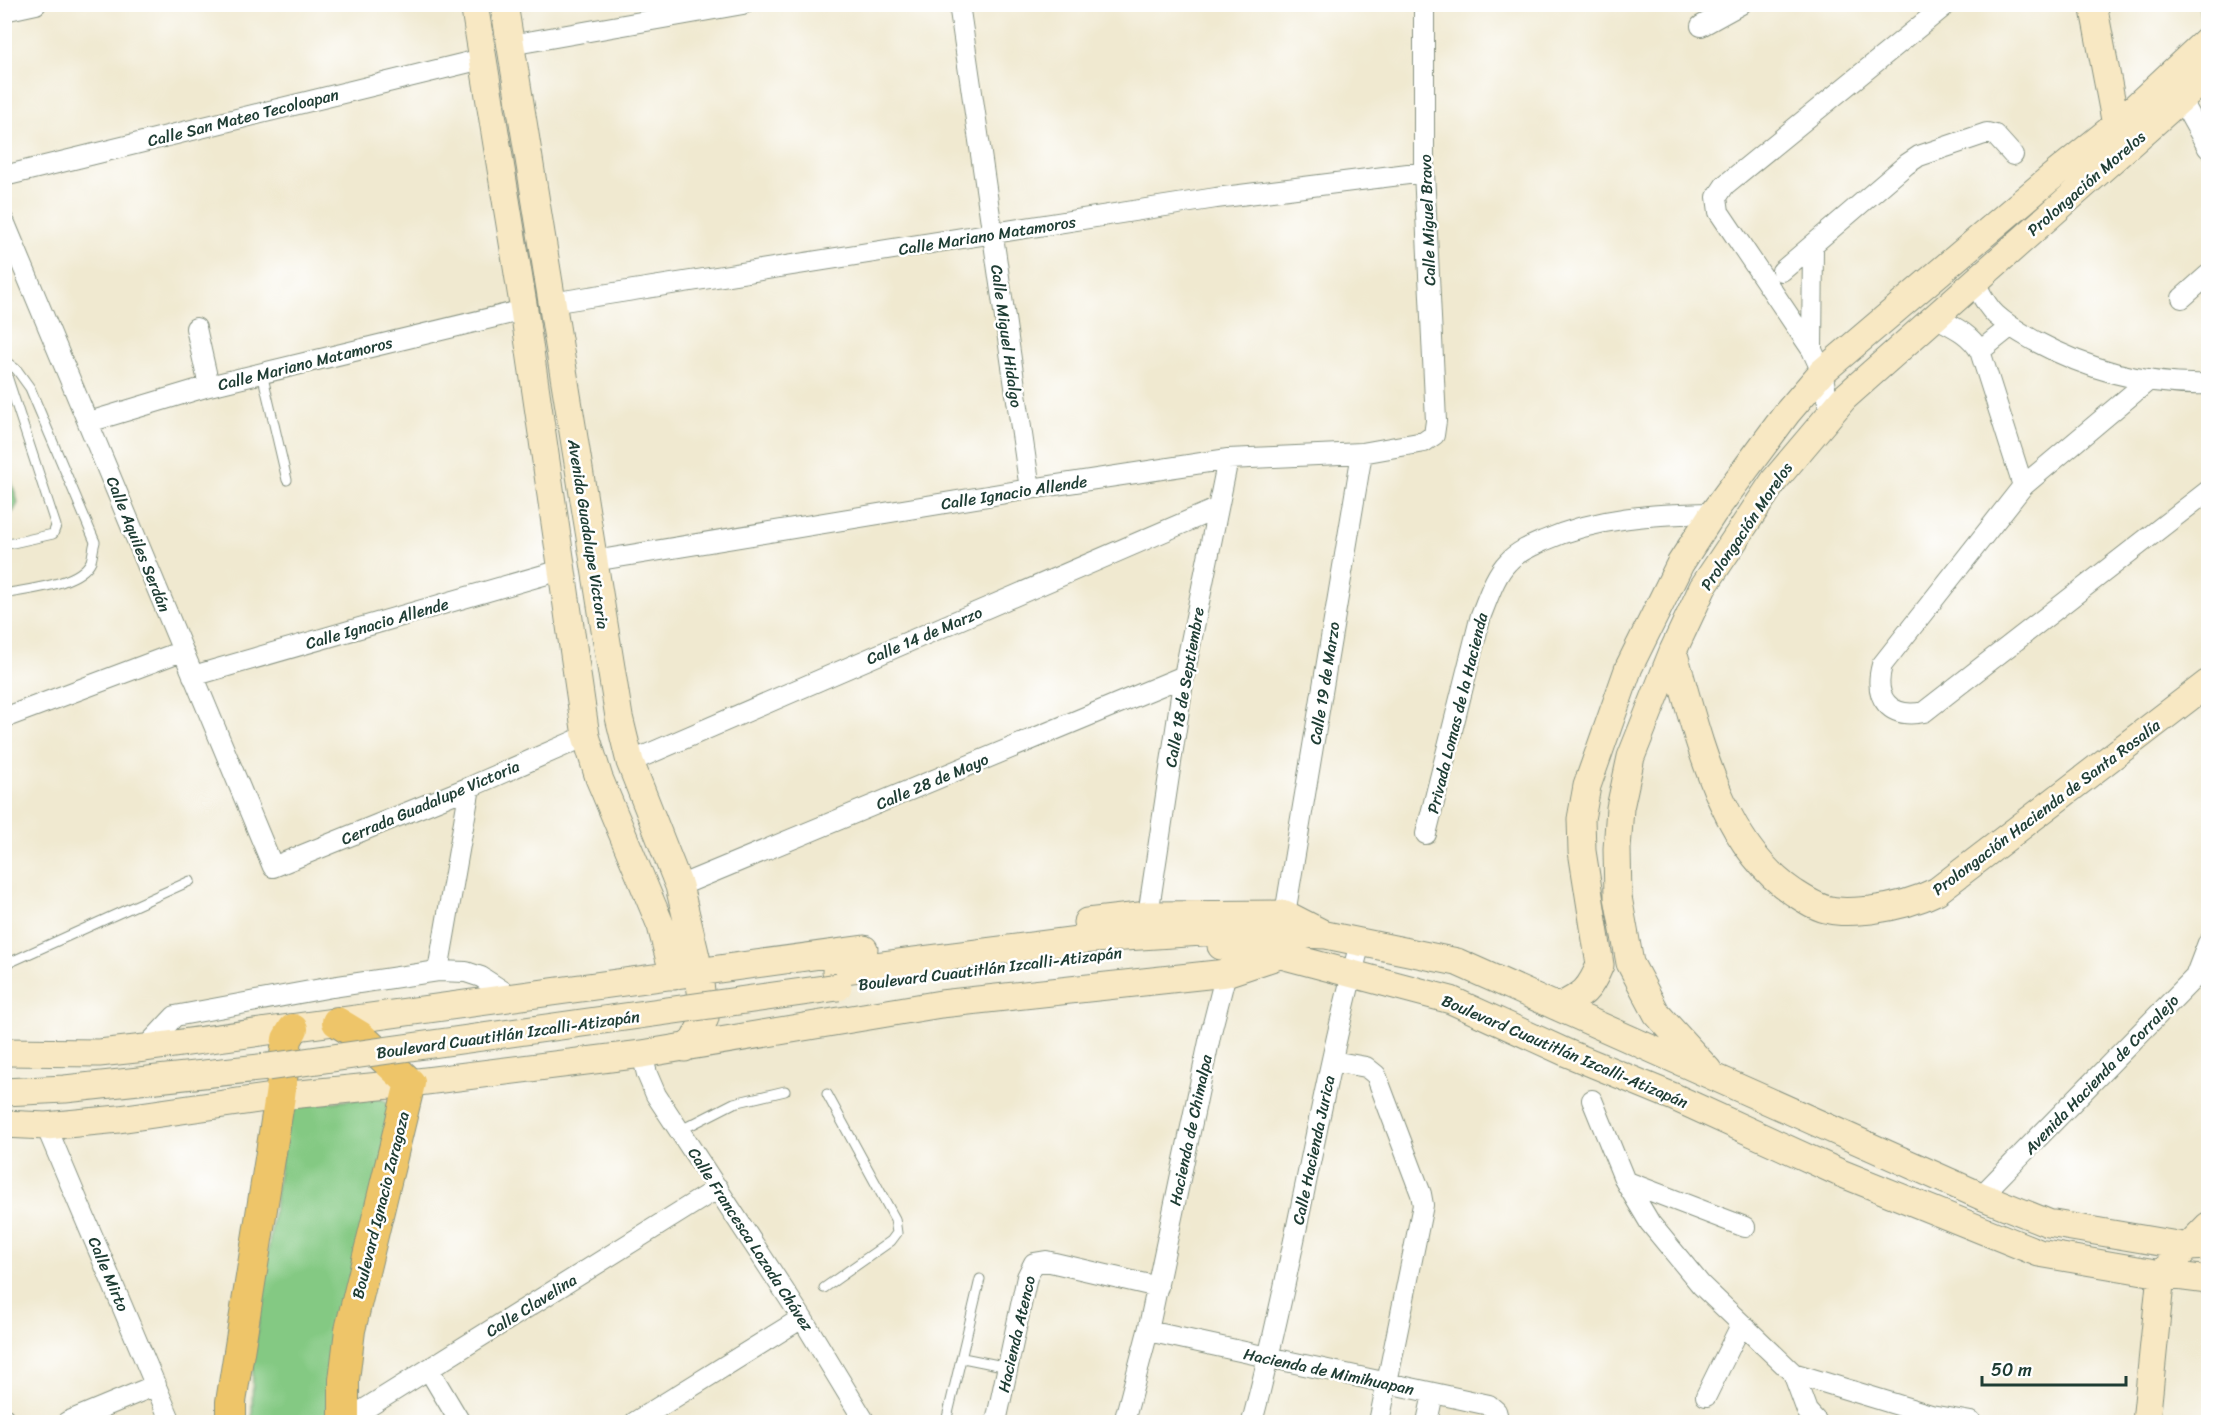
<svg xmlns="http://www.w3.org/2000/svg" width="2213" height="1427" font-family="Sriracha,sans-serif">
  <rect width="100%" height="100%" fill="#fff"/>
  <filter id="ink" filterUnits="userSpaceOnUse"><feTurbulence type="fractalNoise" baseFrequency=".0167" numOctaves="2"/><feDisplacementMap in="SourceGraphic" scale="12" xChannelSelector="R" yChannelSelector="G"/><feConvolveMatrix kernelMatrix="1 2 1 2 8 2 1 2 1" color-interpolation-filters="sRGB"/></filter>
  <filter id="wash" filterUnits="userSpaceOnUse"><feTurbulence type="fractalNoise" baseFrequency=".008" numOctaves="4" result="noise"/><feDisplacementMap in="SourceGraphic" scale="24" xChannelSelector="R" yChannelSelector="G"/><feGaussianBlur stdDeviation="1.35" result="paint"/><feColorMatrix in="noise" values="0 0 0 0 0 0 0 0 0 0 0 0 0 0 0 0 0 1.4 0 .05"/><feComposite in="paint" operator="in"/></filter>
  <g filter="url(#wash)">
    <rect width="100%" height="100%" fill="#f0e9d0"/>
    <!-- green -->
    <path fill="#84c983" stroke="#52835c" stroke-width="1.5" d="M 2199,5 L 2208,5 L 2208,31 L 2205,35 Z
      M 4,457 L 18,503 L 13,512 L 5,514 Z
      M 376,1097 L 386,1101 L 391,1112 L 340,1422 L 252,1422 L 253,1360 L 288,1107 Z"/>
  </g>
  <g filter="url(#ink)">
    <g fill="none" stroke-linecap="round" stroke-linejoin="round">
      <!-- lane casing -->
      <g stroke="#889382" stroke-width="11">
        <path id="lane" d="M 4,360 L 17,370 L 30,388 L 95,542 C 93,548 93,555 91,561 C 80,585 28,589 4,594
          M 4,367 L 56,526 L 53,534 L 4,545
          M 262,373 L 287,480
          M 4,965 L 190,881
          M 681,1130 L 734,1103 L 785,1091
          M 824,1288 L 891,1241 L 897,1233 L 895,1219 L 827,1094
          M 963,1358 L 1008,1367
          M 946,1422 L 980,1279"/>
      </g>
      <!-- street casing -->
      <g stroke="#889382" stroke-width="22">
        <path id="street" d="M 959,4 L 1030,489
          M 4,11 L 36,4
          M 1701,26 L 1741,4
          M 510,45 L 743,4
          M 2181,99 L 2208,148
          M 4,176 L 482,59
          M 4,221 L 273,867 L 470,787 L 586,736
          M 1782,271 L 1907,164 L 1919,156 L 1987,133 L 1995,135 L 2013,155
          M 1974,281 C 1980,292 1986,306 1996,315 C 2008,326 2021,333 2035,341 C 2089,370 2147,386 2208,384
          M 2182,298 L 2208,275
          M 551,303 L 1216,198 L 1424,172
          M 1935,317 C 1954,327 1969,333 1980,351 L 2023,486
          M 196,328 L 209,386
          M 1812,350 L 1813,245
          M 1980,351 L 2010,327
          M 2149,380 L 2023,486 L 1882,665 C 1873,698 1889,719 1924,712 L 2208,491
          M 1830,413 L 1822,372 L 1812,350 L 1719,212 L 1717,197 L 1725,185 L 1947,4
          M 89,422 L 209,386 L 524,310
          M 594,561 L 1030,489 L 1228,459 L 1362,453 L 1424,442 L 1434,435 L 1436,421 L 1424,172 L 1424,4
          M 193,676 L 561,570
          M 4,718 L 182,651
          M 630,762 L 1218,508
          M 1426,834 L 1481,615 C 1488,598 1495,575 1508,562 C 1517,552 1531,546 1543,541 C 1597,517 1655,514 1713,513
          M 679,886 L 1184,676
          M 1285,914 L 1362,453
          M 1148,915 L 1184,676 L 1228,459
          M 438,971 L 470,787
          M 145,1048 L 175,1016 L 332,987 L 438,971 L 466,972 L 481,977 L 512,997
          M 642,1054 L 647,1074 L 656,1095 L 802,1318 L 865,1422
          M 1332,1061 L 1366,1067 L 1376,1075 L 1421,1194 L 1423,1205 L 1379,1422
          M 1592,1100 L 1625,1181 L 1650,1223 L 1701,1285 L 1793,1373 L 1931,1415 L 1971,1422
          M 46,1126 L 171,1422
          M 1625,1181 L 1745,1227
          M 1981,1196 L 2195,977 L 2208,943
          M 1148,1331 L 1489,1405 L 1496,1411 L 1499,1422
          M 429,1370 L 460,1422
          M 1793,1373 L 1807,1411 L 1817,1422
          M 1706,1396 L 1741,1325
          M 4,1418 L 6,1422
          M 67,1422 L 156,1385
          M 344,1422 L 718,1188
          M 635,1422 L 802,1318
          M 996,1422 L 1027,1277 L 1034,1263 L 1046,1261 L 1158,1287
          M 1124,1422 L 1148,1331 L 1211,1032 L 1226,973
          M 1252,1422 C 1294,1264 1318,1101 1360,943
          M 1427,1422 L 1433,1394"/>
      </g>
      <!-- secondary casing -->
      <g stroke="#889382" stroke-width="29">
        <path id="secondary" d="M 474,4 L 524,310 L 586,736 L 599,778 L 661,926 L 674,976
          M 504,4 L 619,717 L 630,762 L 679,886 L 696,957 L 705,1018 L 694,1040 L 685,1048
          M 2093,4 L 2116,125
          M 1673,651 C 1697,731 1719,843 1793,892 C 1804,899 1817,908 1830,910 C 1843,913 1858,911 1871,910 C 1895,907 1915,902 1937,891 L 2208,683
          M 1087,922 L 1148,915 L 1285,914 L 1320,932
          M 1221,946 L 1281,955 L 1451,1000 L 1567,1053 L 1674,1097 L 1838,1172 L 2039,1253 L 2161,1274 L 2208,1280
          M 836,971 L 1078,940 L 1218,931 L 1326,935 L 1457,962 L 1981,1196 L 2048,1223 L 2189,1247 L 2208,1246
          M 1559,1007 C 1584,994 1589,991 1600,965 L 1582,851 L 1581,819 L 1587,786 L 1629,667 L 1680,564 L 1713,513 L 1787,413 L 1822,372 L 2048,180 L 2116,125 L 2208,39
          M 4,1052 L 99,1053 L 145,1048 L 864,949
          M 1708,1070 L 1657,1014 L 1630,963 L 1618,897 L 1617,849 L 1620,808 L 1631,757 L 1673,651 L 1703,587 L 1774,481 L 1844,398 L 2208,75
          M 4,1092 L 65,1089 L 268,1067
          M 4,1124 L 46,1126 L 119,1119 L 280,1096 L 410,1083 L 642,1054 L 941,1004 L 1226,973 L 1274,957
          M 2146,1422 L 2161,1274 L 2208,1226"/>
      </g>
      <!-- primary casing -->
      <g stroke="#889382" stroke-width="32">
        <path id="primary" d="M 337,1022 L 360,1036 L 410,1083 L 350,1330 L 344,1380 L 344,1422
          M 231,1422 L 231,1402 L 280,1096 L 287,1039 L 293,1029"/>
      </g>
      <!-- lane -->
      <use href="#lane" stroke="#fff" stroke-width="9"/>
      <!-- street -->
      <use href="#street" stroke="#fff" stroke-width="20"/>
      <!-- secondary -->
      <use href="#secondary" stroke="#f8e8c3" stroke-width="27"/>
      <!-- primary -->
      <use href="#primary" stroke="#eec569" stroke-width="30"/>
      <!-- secondary-bridge casing -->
      <g stroke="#889382" stroke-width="29" stroke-linecap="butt">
        <path id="secondary-bridge" d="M 268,1067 L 838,987"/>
      </g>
      <!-- secondary-bridge -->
      <use href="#secondary-bridge" stroke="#f8e8c3" stroke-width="27"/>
    </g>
  </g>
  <g text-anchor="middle" stroke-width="5" stroke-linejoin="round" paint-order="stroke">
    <!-- street labels -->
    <g font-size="16" fill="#1f3d34" stroke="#fff">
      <text transform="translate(243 117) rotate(-14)" y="6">Calle San Mateo Tecoloapan</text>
      <text transform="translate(2086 183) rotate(-41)" y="6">Prolongación Morelos</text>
      <text transform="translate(1427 220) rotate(-92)" y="6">Calle Miguel Bravo</text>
      <text transform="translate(987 235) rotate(-9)" y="6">Calle Mariano Matamoros</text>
      <text transform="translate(1007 336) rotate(82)" y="6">Calle Miguel Hidalgo</text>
      <text transform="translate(305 363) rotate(-14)" y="6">Calle Mariano Matamoros</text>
      <text transform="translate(1014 492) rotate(-9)" y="6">Calle Ignacio Allende</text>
      <text transform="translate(1746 526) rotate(-56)" y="6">Prolongación Morelos</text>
      <text transform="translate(589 534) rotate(81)" y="6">Avenida Guadalupe Victoria</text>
      <text transform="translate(139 544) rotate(68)" y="6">Calle Aquiles Serdán</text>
      <text transform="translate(377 623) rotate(-16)" y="6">Calle Ignacio Allende</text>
      <text transform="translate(924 635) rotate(-23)" y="6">Calle 14 de Marzo</text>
      <text transform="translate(1324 683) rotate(-81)" y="6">Calle 19 de Marzo</text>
      <text transform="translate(1184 687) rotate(-80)" y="6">Calle 18 de Septiembre</text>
      <text transform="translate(1457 713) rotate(-76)" y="6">Privada Lomas de la Hacienda</text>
      <text transform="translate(932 781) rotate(-23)" y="6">Calle 28 de Mayo</text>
      <text transform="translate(430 802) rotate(-23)" y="6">Cerrada Guadalupe Victoria</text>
      <text transform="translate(2046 807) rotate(-37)" y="6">Prolongación Hacienda de Santa Rosalía</text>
      <text transform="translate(990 968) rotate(-7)" y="6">Boulevard Cuautitlán Izcalli-Atizapán</text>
      <text transform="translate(508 1034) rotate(-8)" y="6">Boulevard Cuautitlán Izcalli-Atizapán</text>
      <text transform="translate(1565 1051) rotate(23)" y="6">Boulevard Cuautitlán Izcalli-Atizapán</text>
      <text transform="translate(2101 1074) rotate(-46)" y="6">Avenida Hacienda de Corralejo</text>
      <text transform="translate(1190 1130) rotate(-78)" y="6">Hacienda de Chimalpa</text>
      <text transform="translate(1313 1150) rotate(-78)" y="6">Calle Hacienda Jurica</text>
      <text transform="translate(380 1205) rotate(-76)" y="6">Boulevard Ignacio Zaragoza</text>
      <text transform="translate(751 1239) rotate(57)" y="6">Calle Francesca Lozada Chávez</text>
      <text transform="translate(109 1274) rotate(67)" y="6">Calle Mirto</text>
      <text transform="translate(531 1305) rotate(-32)" y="6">Calle Clavelina</text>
      <text transform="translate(1016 1334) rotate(-77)" y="6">Hacienda Atenco</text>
      <text transform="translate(1329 1371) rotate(12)" y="6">Hacienda de Mimihuapan</text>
    </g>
  </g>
  <!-- margin -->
  <rect width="2213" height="1427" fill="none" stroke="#fff" stroke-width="24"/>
  <!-- scale -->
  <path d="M1982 1376v9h144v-9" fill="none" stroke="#1f3d34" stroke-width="3"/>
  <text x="1991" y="1376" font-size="18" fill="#1f3d34" stroke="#ffffff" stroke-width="4.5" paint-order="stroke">50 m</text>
</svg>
